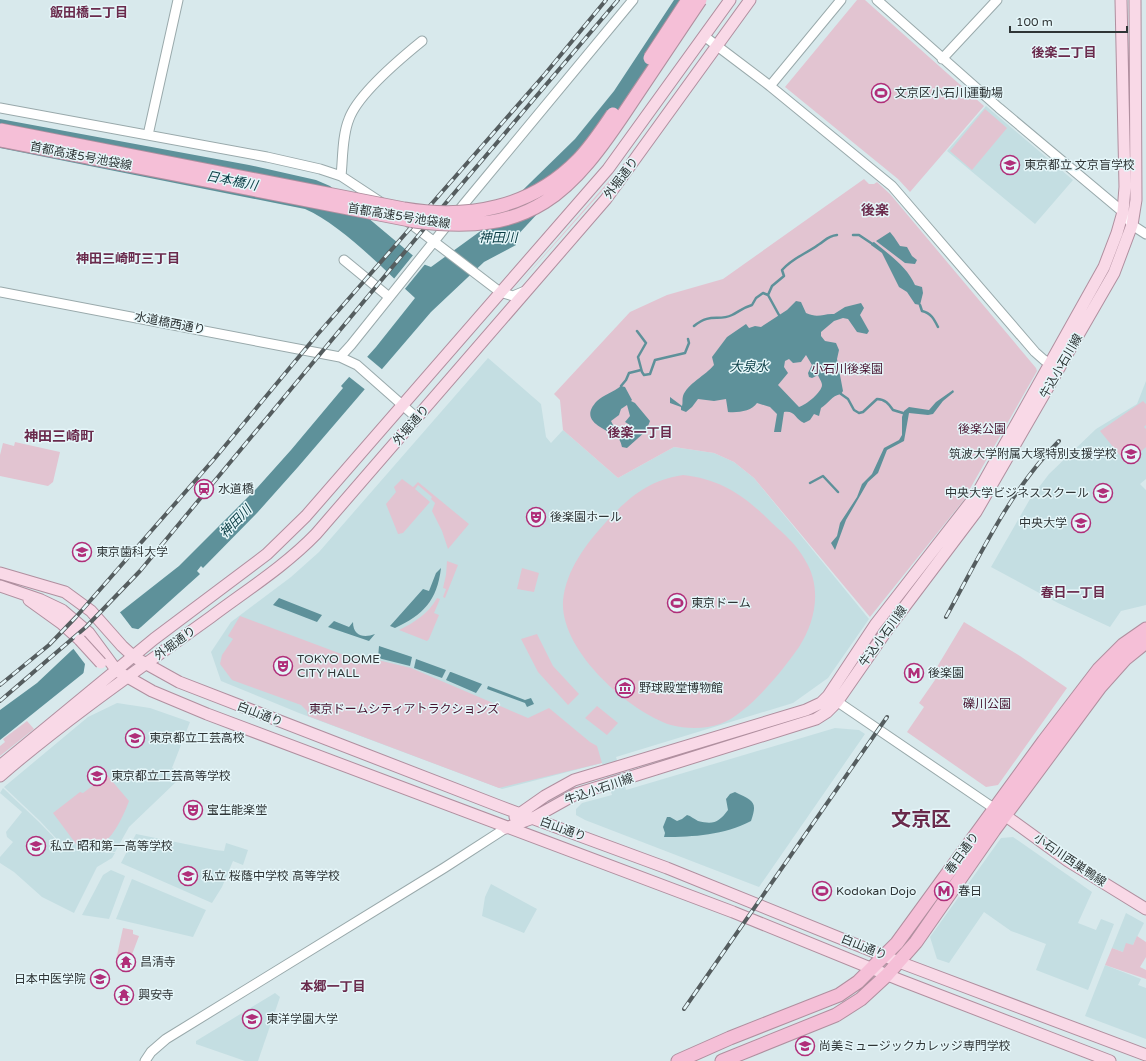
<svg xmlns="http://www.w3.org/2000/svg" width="1146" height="1061" font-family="'Varela Round','Noto Sans JP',sans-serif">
  <rect width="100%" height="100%" fill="#d8e9ec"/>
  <!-- built -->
  <path fill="#c4dee2" d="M 986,106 L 1073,180 L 1035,224 L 947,151 Z
    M 488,358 L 541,404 L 546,437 L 551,443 L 563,430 L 618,478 L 674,447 L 714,453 L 734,462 L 754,478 L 869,619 L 828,678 L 793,703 L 616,757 L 626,790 L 835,728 L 859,730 L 865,734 L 759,887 L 585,820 L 576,815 L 576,809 L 582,803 L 612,795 L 602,763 L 502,789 L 299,713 L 221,681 L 211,652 L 231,622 L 291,577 L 319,552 Z
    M 1146,381 L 1146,479 L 1140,484 L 1146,490 L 1146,605 L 1121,611 L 1110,627 L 1058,603 L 991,567 L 1030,499 L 1049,474 L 1096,429 L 1137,404 Z
    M 117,703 L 150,708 L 190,722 L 172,768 L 180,771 L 176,782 L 129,827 L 115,852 L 66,849 L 40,821 L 4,787 L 88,717 Z
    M 3,788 L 39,822 L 66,850 L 115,853 L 112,858 L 97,867 L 74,913 L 42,897 L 14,872 L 0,863 L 0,857 L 13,842 L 7,837 L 6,832 L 22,812 L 0,793 Z
    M 136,834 L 215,850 L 224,851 L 226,843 L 248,850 L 243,865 L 233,861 L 222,887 L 212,903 L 121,863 Z
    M 1013,837 L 1092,892 L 1078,923 L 1096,930 L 1101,919 L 1114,924 L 1088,990 L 1036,970 L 1046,944 L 1011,931 L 984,912 L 949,963 L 937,959 L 930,937 L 1001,838 Z
    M 111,870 L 125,876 L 109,919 L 82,915 L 103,875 Z
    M 132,879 L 206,910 L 193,937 L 116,919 Z
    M 491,884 L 537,909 L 524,933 L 482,916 L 485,897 Z
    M 1126,913 L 1144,923 L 1133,945 L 1123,952 L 1112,948 Z
    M 1105,965 L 1141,979 L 1138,985 L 1146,988 L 1146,1039 L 1085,1016 Z
    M 275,993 L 280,997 L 258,1061 L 245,1061 L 196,1044 L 196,1041 Z"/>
  <!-- green -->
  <path fill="#e2c4d1" d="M 857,0 L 865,0 L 984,106 L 910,192 L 898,179 L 785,87 Z
    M 985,109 L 1007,128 L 972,170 L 950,151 Z
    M 616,173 L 617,174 L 612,180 L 512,292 Z
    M 864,179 L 869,184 L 874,184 L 877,182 L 890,194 L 1036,368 L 1037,371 L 963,501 L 870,617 L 754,478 L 734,462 L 714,453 L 674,447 L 618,478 L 563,430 L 560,400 L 554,394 L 630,312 L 667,295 L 723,279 Z
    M 1143,401 L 1146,404 L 1146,425 L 1144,427 L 1146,429 L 1146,447 L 1127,464 L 1100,431 Z
    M 15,442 L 60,452 L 53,482 L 48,486 L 0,476 L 0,455 L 3,443 L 14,446 Z
    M 683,475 C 721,479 745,496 772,523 C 784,534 797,545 805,560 C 822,587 816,621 799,647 C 783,670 748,714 720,724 C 706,729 686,729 671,725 C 628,711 560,650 563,601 C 566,570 586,544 606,522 C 629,497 649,480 683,475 Z
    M 402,479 L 413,487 L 418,482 L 469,524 L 448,549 L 442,531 L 432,511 L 435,503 L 431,499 L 432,497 L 418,485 L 415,489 L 430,502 L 403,533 L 398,534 L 386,504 L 396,492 L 394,487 Z
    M 447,561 L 458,565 L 445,598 L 443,597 L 446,589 L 443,588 L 446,575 Z
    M 522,568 L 539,573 L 534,592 L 517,589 Z
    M 437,598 L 440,599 L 434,613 L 439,615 L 429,639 L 427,641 L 399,630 C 415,622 428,614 437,598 Z
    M 240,616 L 352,658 L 378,660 L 411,668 L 528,718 L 549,708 L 590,742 L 597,746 L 602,763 L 499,788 L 308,716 L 307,711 L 301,705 L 232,680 L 220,664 L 222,655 L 233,639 L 228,636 Z
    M 964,622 L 1020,656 L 1067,688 L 998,785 L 986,787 L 907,732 L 924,707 L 919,703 L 937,677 L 937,667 Z
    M 537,634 L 553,666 L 579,694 L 568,705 L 538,672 L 521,639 Z
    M 597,706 L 618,723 L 607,735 L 585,718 Z
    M 27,721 L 34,729 L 0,756 L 0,746 L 5,742 L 3,739 Z
    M 107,775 L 129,801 C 125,812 113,840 101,843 C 96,844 90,843 85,843 L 79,848 L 53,813 L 80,792 L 83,793 Z
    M 123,928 L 133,930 L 133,934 L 139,936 L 128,965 L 116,960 Z
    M 1137,936 L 1146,942 L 1146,957 L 1140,967 L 1146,970 L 1146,979 L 1105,965 L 1112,948 L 1123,952 L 1126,943 L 1133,945 Z"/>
  <!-- water -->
  <path fill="#5e919a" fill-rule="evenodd" d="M 674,0 L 701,0 L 563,186 L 514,239 L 516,245 L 484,262 L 431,312 L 298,467 L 257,513 L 203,568 L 201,566 L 197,571 L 200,574 L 199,575 L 141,627 L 0,740 L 0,710 L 37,683 L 72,650 L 179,566 L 257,488 L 291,450 L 343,388 L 341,386 L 376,347 L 415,298 C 384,270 342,225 305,209 L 0,148 L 0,119 L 249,165 L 316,180 L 330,186 L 423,264 L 431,267 L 482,230 L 575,139 L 614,91 Z
    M 890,232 L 894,237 L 900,246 L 907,247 L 912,256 L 917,260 L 915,264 L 905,263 L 876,241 Z
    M 874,242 C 890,255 907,267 915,285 L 922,287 L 923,293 L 920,305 L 915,304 L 907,292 L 899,287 L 882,253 L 871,245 L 871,243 Z
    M 796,301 L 801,302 L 806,313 C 819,319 823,313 834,314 L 845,307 L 861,303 L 864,308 L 860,315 L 869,331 L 867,334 L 857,332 L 848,319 L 843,318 L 834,321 L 821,332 L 821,336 L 825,341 L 836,343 L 839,350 L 837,359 L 843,391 L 841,394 C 831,396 829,403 821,408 L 819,416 L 814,414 L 810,420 L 804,423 C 795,419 795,410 784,412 L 781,432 L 774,432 L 777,414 L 770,407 L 757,403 C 752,411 738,413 728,412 L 726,399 L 714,401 L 698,399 L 692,407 L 686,412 L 681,410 L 681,407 L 670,403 L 670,397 L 682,406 C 683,403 682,399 683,396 C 687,384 706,375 714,365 L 712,357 L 727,337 L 746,324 L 749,328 L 755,326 L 761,327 L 787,310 ZM 806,355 L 812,365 L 808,373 L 809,377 L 812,378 L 818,375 C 819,378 822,382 822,385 C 822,392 806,405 799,407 L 778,385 L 788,373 L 784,367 L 785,361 L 789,359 L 793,363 L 801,362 Z
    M 621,386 L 625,387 L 632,400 L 631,401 L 635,403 L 650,421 L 646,431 L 627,448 L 622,447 C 621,443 620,439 616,436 C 604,428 578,421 597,401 C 603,395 614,392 621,386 ZM 627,405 L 630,416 L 625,422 L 630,425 L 621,431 L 613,425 L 611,421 L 619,415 L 621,409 Z
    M 953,390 L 954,392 L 943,401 L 933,414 L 928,415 L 909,413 L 904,441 L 887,450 L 878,473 L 868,482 L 846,520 L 835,550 L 831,543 L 837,536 L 840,523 L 857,497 L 862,484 L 872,474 L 884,448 L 899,440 L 902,435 L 902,417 L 904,411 L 909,407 L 929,410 L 936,402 Z
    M 441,568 C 437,601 423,615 395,628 L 390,626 L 423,589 L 429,591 L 436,573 Z
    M 279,598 L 322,615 L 317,622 L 273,605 Z
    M 334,621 L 349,627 L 353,622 C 353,637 365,638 375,634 L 369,641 L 328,627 Z
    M 379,646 L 412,657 L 410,666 L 378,658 Z
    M 416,659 L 446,670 L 442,678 L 414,668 Z
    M 450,672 L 451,672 L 482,684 L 476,693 L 446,680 Z
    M 488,686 L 525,700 L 531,698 L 534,704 L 527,707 L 525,703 L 487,689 Z
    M 735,792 C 753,801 758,801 751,821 C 724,835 694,837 664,837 L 665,833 L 663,827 L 667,817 L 670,817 L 677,821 L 682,819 L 687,815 C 691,816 694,819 698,821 C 714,825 719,822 728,810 L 726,799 L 730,794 Z"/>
  <!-- pier -->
  <path fill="#d8e9ec" d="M 414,254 L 426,263 L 404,290 L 393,280 Z
    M 365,355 L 384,371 L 367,391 L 348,376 Z
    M 119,611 L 132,628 L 142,630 L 83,676 L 85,664 L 72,647 Z"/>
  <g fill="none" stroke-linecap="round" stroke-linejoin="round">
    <!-- stream -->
    <path stroke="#5e919a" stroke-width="2.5" d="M 853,235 L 859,235 L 871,243
      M 768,295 L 772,286 L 784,276 L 782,270 C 794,257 804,255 818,245 C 825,241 827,236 837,235
      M 920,305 L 922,311 C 931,313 934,319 938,327
      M 694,326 C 711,312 718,322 732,315 C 740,311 742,308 752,305 L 756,298 L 763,293 L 768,295 L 779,315
      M 637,331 L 646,343 L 638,357 L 642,372 L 644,375 L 650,374 L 655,360 L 685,353 L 689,343 L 688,339
      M 621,386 L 626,380 L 629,373 L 641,370
      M 841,394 L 848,399 L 854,410 L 859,413 L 863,412 L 877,399 C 885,399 889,404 893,410 L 903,413
      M 810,483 L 823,476 L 838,492"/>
    <!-- minor casing -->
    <g stroke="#99a9ab" stroke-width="11">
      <path id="minor" d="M 877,0 L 999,108 L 1123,212 L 1132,225 L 1146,234
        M 704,36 L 770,86 L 892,186 L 1035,352 L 1044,360 L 1055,366
        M 942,59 L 997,0
        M 770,86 L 841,0
        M 0,108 L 267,157 L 320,169 L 341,176 L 382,203
        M 148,135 L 178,0
        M 341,176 C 343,158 342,136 349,119 C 358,94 401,58 422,41
        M 407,221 L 500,292 L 513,296 L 525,291
        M 344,260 L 389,297
        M 0,292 L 340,357 L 357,365 L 417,418
        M 340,357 L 351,345 L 464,204 L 633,0
        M 832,698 L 995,809
        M 145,1061 L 151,1052 L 166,1039 L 444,868 L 506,828"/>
    </g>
    <!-- major casing -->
    <g stroke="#b08f9f" stroke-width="13">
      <path id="major" d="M 0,573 L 65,592 L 91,611 L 122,646 L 134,657 L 179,682 L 499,806 L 667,868 L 899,962 L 1146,1055
        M 0,586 L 41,600 L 62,610 L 89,633 L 117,671 L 152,691 L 207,714 L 733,912 L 900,980 L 1110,1061
        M 29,600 L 61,623 L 80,640
        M 0,766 L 154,639 L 267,554 L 306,516 L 608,169 L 730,0
        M 0,776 C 66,719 140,668 211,617 C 247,590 285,566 316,534 L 606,199 L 750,0
        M 999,811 L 1068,861 L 1146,909
        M 515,817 L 545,796 L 574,780 L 806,710 L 821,703 L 828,696 L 875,625 L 977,494 L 1104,267 L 1117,233 L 1123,212 L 1125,187 L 1121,0
        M 506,828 L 533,818 L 576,794 L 816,719 L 827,712 L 837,702 L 887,630 L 976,512 L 1114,273 L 1132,225 L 1136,200 L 1135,0"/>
    </g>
    <!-- highway casing -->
    <g stroke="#b08f9f" stroke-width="15">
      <path id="highway" d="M 678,1061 L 730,1038 L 839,995 L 858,982 L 897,943 L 1044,741 L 1099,669 L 1123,645 L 1146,629
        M 722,1061 L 836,1015 L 861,999 L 887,975 L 916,942 L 994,830 L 1100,687 L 1125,659 L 1146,642"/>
    </g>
    <!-- minor -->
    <use href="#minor" stroke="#fff" stroke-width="9"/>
    <!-- major -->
    <use href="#major" stroke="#f9d9e7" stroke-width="11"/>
    <!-- highway -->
    <use href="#highway" stroke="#f5bfd7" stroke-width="13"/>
    <!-- rail casing -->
    <g stroke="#555d5f" stroke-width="4">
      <path id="rail" d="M 946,617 C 980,556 1009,491 1059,441
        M 0,685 L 49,645 L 76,617 L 215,458 L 317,335 L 545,74 L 606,0
        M 0,701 L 86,627 L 140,571 L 428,224 L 618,0
        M 684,1009 L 887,717"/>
    </g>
    <!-- rail -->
    <use href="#rail" stroke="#e5f6f9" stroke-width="2.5" stroke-dasharray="8" stroke-linecap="butt"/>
    <!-- major-bridge casing -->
    <g stroke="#b08f9f" stroke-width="13" stroke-linecap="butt">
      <path id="major-bridge" d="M 80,640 L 101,663"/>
    </g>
    <!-- highway-bridge casing -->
    <g stroke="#b08f9f" stroke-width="15" stroke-linecap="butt">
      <path id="highway-bridge" d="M 650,58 L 688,0
        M 0,130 L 404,209 C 468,220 531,208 578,160 C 591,147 602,130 613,114
        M 0,140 L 415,221 C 532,237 571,194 631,103 C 654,69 677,34 700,0"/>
    </g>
    <!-- major-bridge -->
    <use href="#major-bridge" stroke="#f9d9e7" stroke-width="11"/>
    <!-- highway-bridge -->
    <use href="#highway-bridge" stroke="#f5bfd7" stroke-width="13"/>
  </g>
  <!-- icons -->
  <defs>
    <g id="stadium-ring" transform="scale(1)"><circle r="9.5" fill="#e5f6f9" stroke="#b02e79" stroke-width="1.5"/><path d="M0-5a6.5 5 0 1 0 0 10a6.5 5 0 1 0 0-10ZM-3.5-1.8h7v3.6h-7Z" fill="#b02e79"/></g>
    <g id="school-ring" transform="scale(1)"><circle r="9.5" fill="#e5f6f9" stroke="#b02e79" stroke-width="1.5"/><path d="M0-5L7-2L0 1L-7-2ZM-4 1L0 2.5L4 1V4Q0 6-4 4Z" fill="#b02e79"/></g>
    <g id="station-ring" transform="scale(1)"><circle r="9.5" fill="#e5f6f9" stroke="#b02e79" stroke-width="1.5"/><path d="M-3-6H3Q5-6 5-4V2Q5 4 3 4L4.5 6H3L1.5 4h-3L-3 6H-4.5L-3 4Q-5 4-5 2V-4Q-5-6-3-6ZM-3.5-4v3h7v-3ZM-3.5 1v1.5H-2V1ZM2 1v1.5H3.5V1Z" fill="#b02e79"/></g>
    <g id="university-ring" transform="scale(1)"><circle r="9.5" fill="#e5f6f9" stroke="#b02e79" stroke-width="1.5"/><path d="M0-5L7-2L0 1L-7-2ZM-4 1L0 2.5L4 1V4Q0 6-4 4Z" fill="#b02e79"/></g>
    <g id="theatre-ring" transform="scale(1)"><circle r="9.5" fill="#e5f6f9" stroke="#b02e79" stroke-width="1.5"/><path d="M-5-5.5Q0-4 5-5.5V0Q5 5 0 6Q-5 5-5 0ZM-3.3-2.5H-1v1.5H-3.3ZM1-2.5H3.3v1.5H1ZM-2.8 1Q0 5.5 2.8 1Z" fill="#b02e79"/></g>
    <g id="metro-ring" transform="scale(1)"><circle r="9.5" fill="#e5f6f9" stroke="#b02e79" stroke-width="1.5"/><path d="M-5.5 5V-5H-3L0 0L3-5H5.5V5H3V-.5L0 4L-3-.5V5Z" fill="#b02e79"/></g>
    <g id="museum-ring" transform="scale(1)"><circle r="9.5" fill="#e5f6f9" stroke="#b02e79" stroke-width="1.5"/><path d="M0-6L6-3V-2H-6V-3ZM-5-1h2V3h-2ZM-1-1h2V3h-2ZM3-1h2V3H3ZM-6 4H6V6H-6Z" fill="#b02e79"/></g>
    <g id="temple-ring" transform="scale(1)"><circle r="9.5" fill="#e5f6f9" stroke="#b02e79" stroke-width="1.5"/><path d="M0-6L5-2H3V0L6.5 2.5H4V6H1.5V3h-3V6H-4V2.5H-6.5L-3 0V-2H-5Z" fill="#b02e79"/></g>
  </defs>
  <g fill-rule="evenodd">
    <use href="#stadium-ring" x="881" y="93"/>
    <use href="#school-ring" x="1010" y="165"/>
    <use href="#school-ring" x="1131" y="454"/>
    <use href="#station-ring" x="204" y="489"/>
    <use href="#university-ring" x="1103" y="493"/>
    <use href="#theatre-ring" x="536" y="517"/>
    <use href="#university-ring" x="1081" y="523"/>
    <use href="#university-ring" x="82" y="552"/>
    <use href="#stadium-ring" x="677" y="603"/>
    <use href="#theatre-ring" x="283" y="666"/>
    <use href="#metro-ring" x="914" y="673"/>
    <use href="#museum-ring" x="625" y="688"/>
    <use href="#school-ring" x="135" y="738"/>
    <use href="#school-ring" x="97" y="776"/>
    <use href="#theatre-ring" x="193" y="810"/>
    <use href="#school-ring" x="36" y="846"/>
    <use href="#school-ring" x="188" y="876"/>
    <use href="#stadium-ring" x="822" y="891"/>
    <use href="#metro-ring" x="944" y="891"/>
    <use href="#temple-ring" x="126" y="962"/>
    <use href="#university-ring" x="100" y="979"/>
    <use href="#temple-ring" x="124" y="995"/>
    <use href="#university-ring" x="252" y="1019"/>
    <use href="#university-ring" x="805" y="1046"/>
  </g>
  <g text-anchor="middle" stroke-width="3" stroke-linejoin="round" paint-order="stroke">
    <!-- poi labels -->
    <g font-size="12" fill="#2f3536" stroke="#e5f6f9" text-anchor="start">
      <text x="895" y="97">文京区小石川運動場</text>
      <text x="1024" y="169">東京都立 文京盲学校</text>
      <text x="1117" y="458" text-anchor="end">筑波大学附属大塚特別支援学校</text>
      <text x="218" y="493">水道橋</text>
      <text x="1089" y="497" text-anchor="end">中央大学ビジネススクール</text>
      <text x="550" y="521">後楽園ホール</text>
      <text x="1067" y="527" text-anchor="end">中央大学</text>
      <text x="96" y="556">東京歯科大学</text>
      <text x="691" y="607">東京ドーム</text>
      <text x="297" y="663">TOKYO DOME<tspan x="297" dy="14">CITY HALL</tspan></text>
      <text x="928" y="677">後楽園</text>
      <text x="639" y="692">野球殿堂博物館</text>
      <text x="149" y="742">東京都立工芸高校</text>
      <text x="111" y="780">東京都立工芸高等学校</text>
      <text x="207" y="814">宝生能楽堂</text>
      <text x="50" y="850">私立 昭和第一高等学校</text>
      <text x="202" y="880">私立 桜蔭中学校 高等学校</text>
      <text x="836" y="895">Kodokan Dojo</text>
      <text x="958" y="895">春日</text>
      <text x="140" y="966">昌清寺</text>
      <text x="86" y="983" text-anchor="end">日本中医学院</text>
      <text x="138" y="999">興安寺</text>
      <text x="266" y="1023">東洋学園大学</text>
      <text x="819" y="1050">尚美ミュージックカレッジ専門学校</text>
    </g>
    <!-- street labels -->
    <g font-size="12" fill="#2f3536" stroke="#e5f6f9">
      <text transform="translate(81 156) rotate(11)" y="4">首都高速5号池袋線</text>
      <text transform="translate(621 178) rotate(-53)" y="4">外堀通り</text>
      <text transform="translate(399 216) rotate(9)" y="4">首都高速5号池袋線</text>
      <text transform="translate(170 323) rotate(11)" y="4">水道橋西通り</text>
      <text transform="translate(1061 366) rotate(-60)" y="4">牛込小石川線</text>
      <text transform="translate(411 425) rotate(-49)" y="4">外堀通り</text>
      <text transform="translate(883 636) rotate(-54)" y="4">牛込小石川線</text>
      <text transform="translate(175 643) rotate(-36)" y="4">外堀通り</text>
      <text transform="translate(260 714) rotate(21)" y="4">白山通り</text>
      <text transform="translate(599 789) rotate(-19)" y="4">牛込小石川線</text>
      <text transform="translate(563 829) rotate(20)" y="4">白山通り</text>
      <text transform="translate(962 853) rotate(-54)" y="4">春日通り</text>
      <text transform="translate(1070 860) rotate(34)" y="4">小石川西巣鴨線</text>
      <text transform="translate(864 947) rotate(22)" y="4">白山通り</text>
    </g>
    <!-- park labels -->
    <g font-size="12" fill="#481430" stroke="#e5f6f9">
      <text x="847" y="373">小石川後楽園</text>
      <text x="982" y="433">後楽公園</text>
      <text x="987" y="708">礫川公園</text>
      <text x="404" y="713">東京ドームシティアトラクションズ</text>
    </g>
    <!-- neighbourhood labels -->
    <g font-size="13" font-weight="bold" fill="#6a2a4c" stroke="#e5f6f9">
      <text x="89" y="17">飯田橋二丁目</text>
      <text x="1064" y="57">後楽二丁目</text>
      <text x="128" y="263">神田三崎町三丁目</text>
      <text x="640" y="437">後楽一丁目</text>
      <text x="1073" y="597">春日一丁目</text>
      <text x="333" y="991">本郷一丁目</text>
    </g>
    <!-- water labels -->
    <g font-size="13" font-style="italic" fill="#083b43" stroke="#e5f6f9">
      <text transform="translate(232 180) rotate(11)" y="5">日本橋川</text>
      <text x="498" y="242">神田川</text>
      <text x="749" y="371">大泉水</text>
      <text transform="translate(235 521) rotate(-46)" y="5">神田川</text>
    </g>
    <!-- quarter labels -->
    <g font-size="14" font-weight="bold" fill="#6a2a4c" stroke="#e5f6f9">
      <text x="875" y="215">後楽</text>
      <text x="59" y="441">神田三崎町</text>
    </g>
    <!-- town labels -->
    <g font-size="20" font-weight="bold" fill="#6a2a4c" stroke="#e5f6f9">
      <text x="921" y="826">文京区</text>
    </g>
  </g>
  <!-- scale -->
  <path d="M1010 26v6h117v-6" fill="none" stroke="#2f3536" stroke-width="2"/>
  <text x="1016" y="26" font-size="12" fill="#2f3536" stroke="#e5f6f9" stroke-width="3" paint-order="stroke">100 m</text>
</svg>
